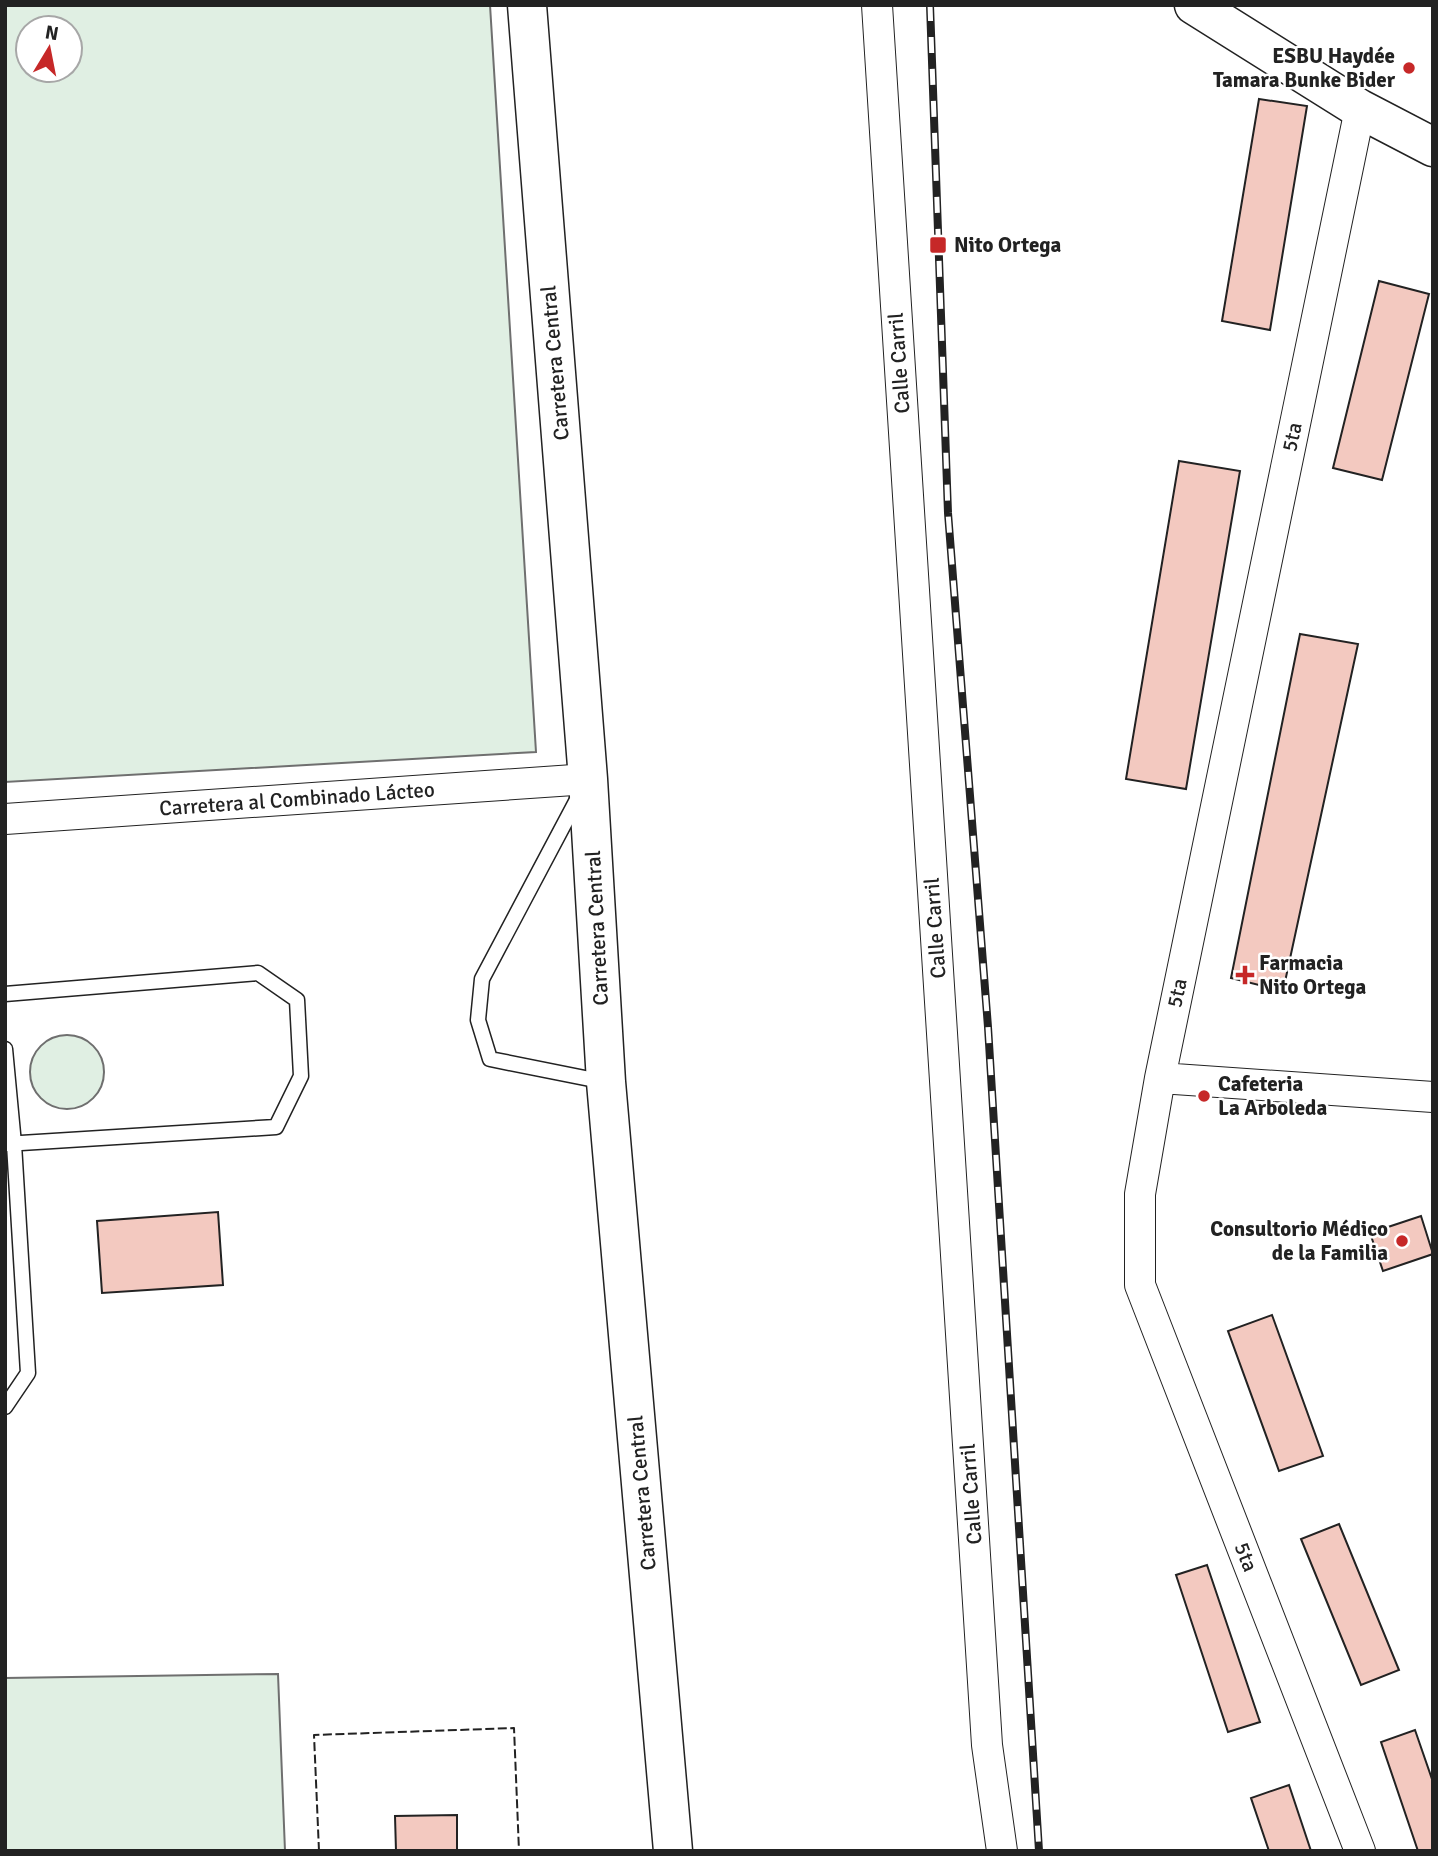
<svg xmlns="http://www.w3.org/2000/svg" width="1438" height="1856" font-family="Signika,sans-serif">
  <rect width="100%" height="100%" fill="#fff"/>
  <!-- green -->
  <path fill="#e0efe3" stroke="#6f6f6f" stroke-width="2" fill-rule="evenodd" d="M 5,5 L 490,5 L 536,752 L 5,782 ZM 28,28 L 70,28 L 70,70 L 28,70 Z
    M30 1072a37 37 0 1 1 74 0a37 37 0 1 1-74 0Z
    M 278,1674 L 285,1851 L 5,1851 L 5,1678 Z"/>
  <!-- building -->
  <path fill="#f3c9c0" stroke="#222" stroke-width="2" d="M 1259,99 L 1307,106 L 1270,330 L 1222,321 Z
    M 1379,281 L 1429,294 L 1382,480 L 1333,468 Z
    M 1179,461 L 1240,471 L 1186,789 L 1126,779 Z
    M 1300,634 L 1358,644 L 1283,991 L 1231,978 Z
    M 218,1212 L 223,1285 L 102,1293 L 97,1221 Z
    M 1421,1216 L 1433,1254 L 1383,1271 L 1370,1233 Z
    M 1272,1315 L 1323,1456 L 1279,1471 L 1228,1331 Z
    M 1339,1524 L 1399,1670 L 1361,1685 L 1301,1539 Z
    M 1207,1565 L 1260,1722 L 1228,1732 L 1176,1575 Z
    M 1415,1730 L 1433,1782 L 1433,1851 L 1418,1851 L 1381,1742 Z
    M 1289,1785 L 1311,1851 L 1269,1851 L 1251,1798 Z
    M 457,1815 L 457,1851 L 396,1851 L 395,1816 Z"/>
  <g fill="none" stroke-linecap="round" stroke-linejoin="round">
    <!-- lane casing -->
    <g stroke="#222" stroke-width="17">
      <path id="lane" d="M 579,796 L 482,979 L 478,1020 L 490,1059 L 605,1082
        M 5,994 L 258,973 L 297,1000 L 301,1076 L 276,1127 L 5,1144
        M 5,1049 L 14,1144 L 28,1373 L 5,1407"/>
    </g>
    <!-- street casing -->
    <g stroke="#222" stroke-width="32">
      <path id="street" d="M 877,5 L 987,1745 L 1002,1851
        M 5,819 L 588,779
        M 1160,1078 L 1433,1097
        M 1360,1851 L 1140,1285 L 1140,1194 L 1160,1078 L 1360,109"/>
    </g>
    <!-- secondary casing -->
    <g stroke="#222" stroke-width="41">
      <path id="secondary" d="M 1194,5 L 1360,109 L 1433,147"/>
    </g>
    <!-- primary casing -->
    <g stroke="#222" stroke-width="41">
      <path id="primary" d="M 527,5 L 588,779 L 606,1082 L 673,1851"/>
    </g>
    <!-- lane -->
    <use href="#lane" stroke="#fff" stroke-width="14"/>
    <!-- street -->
    <use href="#street" stroke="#fff" stroke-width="30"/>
    <!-- secondary -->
    <use href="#secondary" stroke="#fff" stroke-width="38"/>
    <!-- primary -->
    <use href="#primary" stroke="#fff" stroke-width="38"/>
    <!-- rail casing -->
    <g stroke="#222" stroke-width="8">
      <path id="rail" d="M 930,5 L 948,513 L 988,1027 L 1039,1851"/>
    </g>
    <!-- rail -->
    <use href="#rail" stroke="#fff" stroke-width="5" stroke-dasharray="16" stroke-linecap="butt"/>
    <!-- fence -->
    <path stroke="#222" stroke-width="2" stroke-dasharray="9 3.5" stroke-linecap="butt" d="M 319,1851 L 314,1735 L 514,1728 L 519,1851"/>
  </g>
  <!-- markers -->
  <g fill="#c62828" stroke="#fff" stroke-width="2.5">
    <circle cx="1409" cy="68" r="7"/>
    <rect x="929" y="236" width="18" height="18" rx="3.5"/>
    <path d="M1241.5 964.5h7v7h7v7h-7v7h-7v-7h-7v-7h7z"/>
    <circle cx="1204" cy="1096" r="7"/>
    <circle cx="1402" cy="1241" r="7"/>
  </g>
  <g text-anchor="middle" stroke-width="5" stroke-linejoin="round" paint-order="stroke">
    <!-- poi labels -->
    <g font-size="21" font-weight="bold" fill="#222" stroke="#fff" text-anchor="start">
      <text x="1395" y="63" text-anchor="end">ESBU Haydée<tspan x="1395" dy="24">Tamara Bunke Bider</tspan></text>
      <text x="954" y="252">Nito Ortega</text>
      <text x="1259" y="970">Farmacia<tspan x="1259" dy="24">Nito Ortega</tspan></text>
      <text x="1218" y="1091">Cafeteria<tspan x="1218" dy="24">La Arboleda</tspan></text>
      <text x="1388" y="1236" text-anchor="end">Consultorio Médico<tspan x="1388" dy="24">de la Familia</tspan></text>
    </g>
    <!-- street labels -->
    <g font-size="21" fill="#222" stroke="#fff">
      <text transform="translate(555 363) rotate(-95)" y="7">Carretera Central</text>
      <text transform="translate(899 363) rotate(-94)" y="7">Calle Carril</text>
      <text transform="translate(1292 437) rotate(-78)" y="7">5ta</text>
      <text transform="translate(297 799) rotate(-4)" y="7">Carretera al Combinado Lácteo</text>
      <text transform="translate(597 928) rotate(-93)" y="7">Carretera Central</text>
      <text transform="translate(935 928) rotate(-94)" y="7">Calle Carril</text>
      <text transform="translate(1177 993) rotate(-78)" y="7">5ta</text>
      <text transform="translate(642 1493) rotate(-95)" y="7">Carretera Central</text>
      <text transform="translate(971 1494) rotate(-94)" y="7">Calle Carril</text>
      <text transform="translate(1246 1557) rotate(69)" y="7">5ta</text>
    </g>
  </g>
  <!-- border -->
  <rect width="1438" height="1856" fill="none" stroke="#222222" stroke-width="14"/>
  <!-- north arrow -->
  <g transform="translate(49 49) rotate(10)"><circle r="33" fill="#ffffff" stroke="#a7a7a7" stroke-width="2"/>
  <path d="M0-5L12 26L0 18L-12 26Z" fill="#c62828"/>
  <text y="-10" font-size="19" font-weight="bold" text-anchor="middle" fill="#222222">N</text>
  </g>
</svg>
